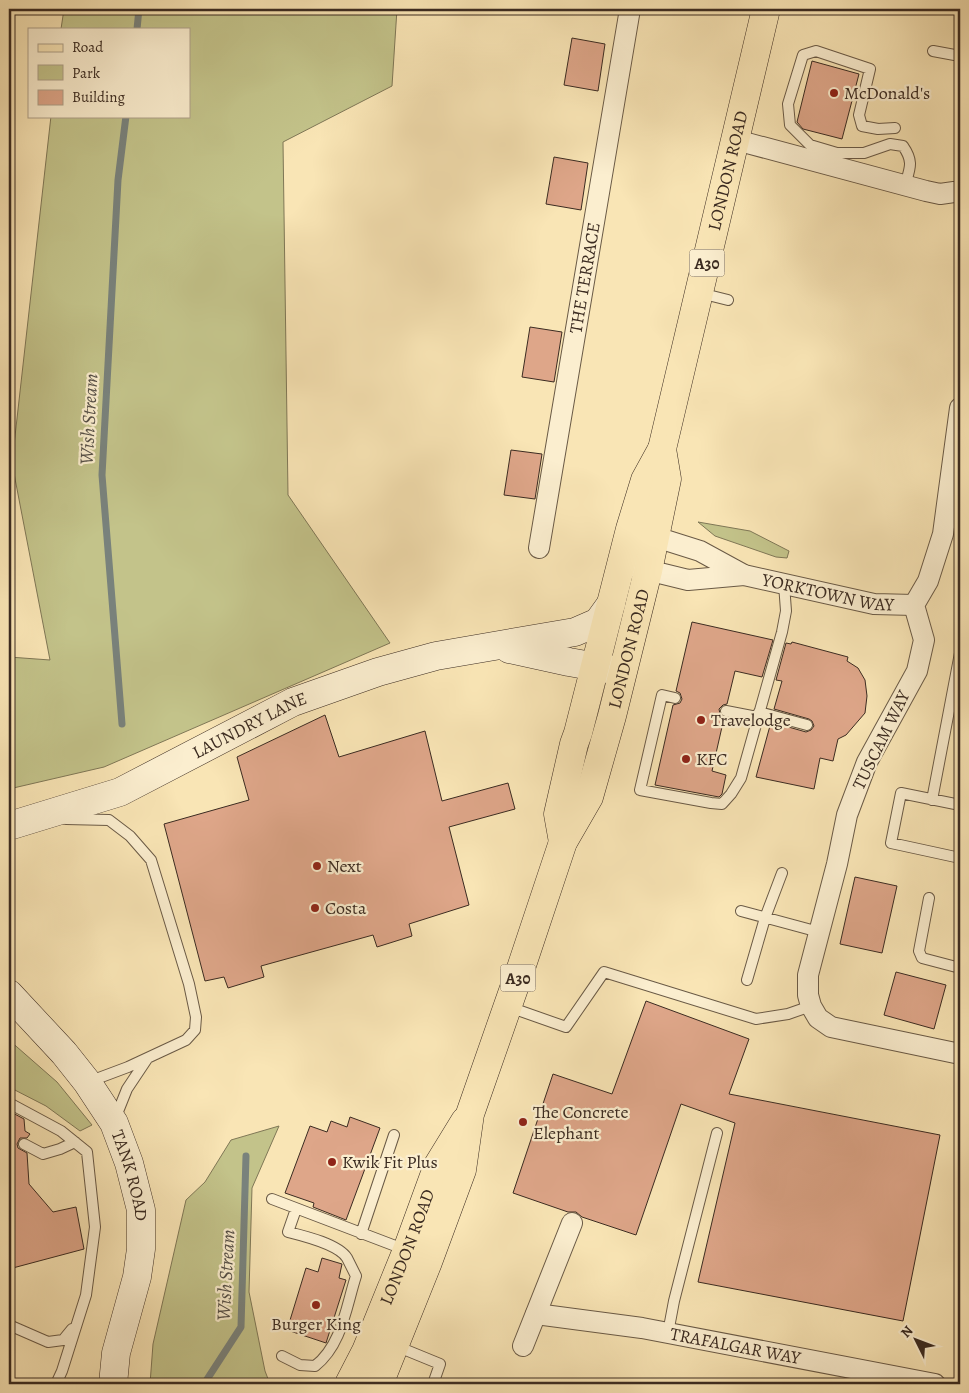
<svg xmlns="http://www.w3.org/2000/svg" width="969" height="1393" font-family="Alegreya,serif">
  <rect width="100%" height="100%" fill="#f9e5b5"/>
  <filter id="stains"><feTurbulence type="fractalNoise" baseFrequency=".004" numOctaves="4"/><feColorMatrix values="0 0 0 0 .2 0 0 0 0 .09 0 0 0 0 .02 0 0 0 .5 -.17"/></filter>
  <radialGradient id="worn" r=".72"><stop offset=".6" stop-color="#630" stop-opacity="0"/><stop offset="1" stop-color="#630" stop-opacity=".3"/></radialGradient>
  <!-- green -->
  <path fill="#c3c38a" stroke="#7f7756" d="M 64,9 L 397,9 L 392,86 L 283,142 L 288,495 L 390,643 L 104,767 L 9,789 L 9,657 L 50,660 L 12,463 L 51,116 L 189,116 L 189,29 L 61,29 Z
    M 698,522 L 750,531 L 789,551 L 787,558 L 776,557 L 715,536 Z
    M 9,1040 L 57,1082 L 92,1125 L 80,1131 L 46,1106 L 9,1087 Z
    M 279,1126 L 252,1188 L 249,1292 L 265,1371 L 270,1384 L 150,1384 L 153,1344 L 186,1200 L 205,1182 L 231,1140 Z"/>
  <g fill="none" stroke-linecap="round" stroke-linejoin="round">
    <!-- stream -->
    <path stroke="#79827c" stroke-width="7" d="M 137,29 L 139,9
      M 122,724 L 102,475 L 118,180 L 126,116
      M 204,1384 L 241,1327 L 246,1156"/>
  </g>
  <!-- building -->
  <path fill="#dea689" stroke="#3b2b21" d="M 572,38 L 605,44 L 598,91 L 564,85 Z
    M 812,61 L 859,74 L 842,139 L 803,129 L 797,122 Z
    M 554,157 L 588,163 L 581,210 L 546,204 Z
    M 530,327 L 562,332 L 554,382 L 522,377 Z
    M 511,450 L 542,454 L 535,499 L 504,495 Z
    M 692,622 L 773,640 L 762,677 L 735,671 L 727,704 L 723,705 L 719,709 L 720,714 L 724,718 L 712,771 L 726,775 L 722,794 L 719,797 L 655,785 L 673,705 L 680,703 L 682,699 L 680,693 L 676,691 Z
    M 792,642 L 848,657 L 847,661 L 858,668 L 865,680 L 867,696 L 865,713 L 846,735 L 838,739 L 833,761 L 820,758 L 814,789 L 756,777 L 771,722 L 806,732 L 811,730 L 814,726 L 812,721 L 809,719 L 774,709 L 782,681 L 776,680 L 786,643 L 791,644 Z
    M 325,715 L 339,757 L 425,731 L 442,801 L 508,783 L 515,809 L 449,827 L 469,905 L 409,924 L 412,936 L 377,947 L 373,935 L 261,966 L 264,977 L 228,988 L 224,977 L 205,981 L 164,824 L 249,800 L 237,757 Z
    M 855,877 L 897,886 L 882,953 L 840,944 Z
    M 896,972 L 946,985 L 934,1029 L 884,1015 Z
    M 646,1001 L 749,1039 L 729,1094 L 940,1135 L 903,1321 L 698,1282 L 735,1123 L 681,1104 L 636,1235 L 582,1217 L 576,1212 L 568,1212 L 513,1193 L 553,1074 L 612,1094 Z
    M 9,1111 L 24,1119 L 25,1131 L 30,1134 L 27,1138 L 20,1138 L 17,1144 L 18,1148 L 27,1153 L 29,1184 L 53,1212 L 76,1207 L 84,1249 L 9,1269 Z
    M 350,1117 L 380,1128 L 346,1220 L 313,1207 L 314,1203 L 285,1193 L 310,1126 L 327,1132 L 331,1121 L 347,1127 Z
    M 322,1258 L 342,1264 L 339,1278 L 346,1280 L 326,1343 L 287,1330 L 306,1268 L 318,1272 Z"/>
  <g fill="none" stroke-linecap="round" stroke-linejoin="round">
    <!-- lane casing -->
    <g stroke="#6a5a46" stroke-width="12">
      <path id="lane" d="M 933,51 L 960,56
        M 895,128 L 878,129 L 862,126 L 859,115 L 870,69 L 816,51 L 803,55 L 788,104 L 790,125 L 810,145 L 837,153 L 864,153 L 890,144 L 903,146 C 914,162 910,168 905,185
        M 700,293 L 728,300
        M 675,698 L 662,695 L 640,790 L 711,803 L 722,804 L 731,794 L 741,778 L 782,632 L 786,611 L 784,584
        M 726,711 L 757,717
        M 759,712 L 807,725
        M 932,800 L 960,653
        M 960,805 L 901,793 L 891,843 L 960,858
        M 66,819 L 109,820 L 130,836 L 151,860 L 189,984 L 196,1017 L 195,1030 L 186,1040 L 128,1067 L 88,1082
        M 929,898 L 919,951 L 922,958 L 960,968
        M 741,911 L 819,932
        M 747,980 L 765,918 L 782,873
        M 509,1007 L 566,1027 L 604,972 L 756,1019 L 788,1014 L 811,1006
        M 9,1103 L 61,1131 L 87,1152 L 95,1227 L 86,1295 L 62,1371 L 56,1384
        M 115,1119 L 127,1089 L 147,1059
        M 24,1144 L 43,1154 L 60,1149 L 75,1142
        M 272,1199 L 406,1250
        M 361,1234 L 394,1135
        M 9,1325 L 48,1342 L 63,1340 L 72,1329
        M 668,1333 L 674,1301 L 717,1133
        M 396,1346 L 440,1364 L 433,1384
        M 282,1356 L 300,1365 L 315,1366 C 342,1345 346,1307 356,1276 C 353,1270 350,1264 347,1258 C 338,1244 304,1236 288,1232 L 296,1209"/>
    </g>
    <!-- street casing -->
    <g stroke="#6a5a46" stroke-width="22">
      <g id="street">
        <path d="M 736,140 L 926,191 L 940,194 L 954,192"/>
        <path d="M 960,408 L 943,534 L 928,581 L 914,605 L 924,640 L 917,671 L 867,762 L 847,815 L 837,864 L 808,975 L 808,995 L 811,1006 L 818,1018 L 831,1027 L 960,1054"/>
        <path id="s1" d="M 643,533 L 700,551 L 744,575 L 874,604 L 914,605"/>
        <path id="s2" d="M 539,548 L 630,9"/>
        <path d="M 635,567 L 688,580 L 744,575"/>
        <path id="s3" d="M 536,1314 L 642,1328 L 935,1384"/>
        <path d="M 523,1346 L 572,1223"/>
      </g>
    </g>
    <!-- secondary casing -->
    <g stroke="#3b2b21" stroke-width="29">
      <g id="secondary">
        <path d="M 509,649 L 569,662 L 619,671"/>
        <path id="s4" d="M 9,826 L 120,792 L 293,702 L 378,672 L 436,656 L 575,632 L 598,622 L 611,604"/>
        <path id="s5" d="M 9,994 L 64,1053 L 87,1082 L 114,1123 L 129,1163 L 141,1210 L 141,1249 L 137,1277 L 116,1353 L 113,1384"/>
      </g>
    </g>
    <!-- primary casing -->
    <g stroke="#3b2b21" stroke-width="29">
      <g id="primary">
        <path id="s6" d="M 563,842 L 558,814 L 574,744 L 578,733 L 630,529 L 645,480 L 662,449 L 766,9"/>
        <path id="s7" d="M 349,1384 L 366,1351 L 407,1250 L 438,1165 L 465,1121"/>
        <path id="s8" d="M 379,1384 L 428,1262 L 462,1170 L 470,1114 L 521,968 L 563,842 L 589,797 L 612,716 L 648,571 L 667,479 L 662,449"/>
      </g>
    </g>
    <!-- lane -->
    <use href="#lane" stroke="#fbeecf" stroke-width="10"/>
    <!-- street -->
    <use href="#street" stroke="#fbeecf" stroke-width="20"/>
    <!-- secondary -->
    <use href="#secondary" stroke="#fbeecf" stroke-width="28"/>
    <!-- primary -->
    <use href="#primary" stroke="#f9e5b5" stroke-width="28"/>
  </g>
  <!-- markers -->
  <g fill="#8f2418" stroke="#fbeecf" stroke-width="2">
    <circle cx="834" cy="93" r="5"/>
    <circle cx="701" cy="720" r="5"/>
    <circle cx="686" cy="759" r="5"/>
    <circle cx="317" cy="866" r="5"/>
    <circle cx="315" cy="908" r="5"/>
    <circle cx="523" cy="1122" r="5"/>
    <circle cx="332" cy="1162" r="5"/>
    <circle cx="316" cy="1305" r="5"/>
  </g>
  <g text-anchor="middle" stroke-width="4.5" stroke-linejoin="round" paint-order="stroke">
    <!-- shield labels -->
    <g fill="#fbeecf" stroke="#756655" stroke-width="1">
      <rect x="689.5" y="249.5" width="35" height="27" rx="4"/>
      <rect x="500.5" y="964.5" width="35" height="27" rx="4"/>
    </g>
    <g font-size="16" font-weight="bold" fill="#3b2b21">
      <text x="707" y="269">A30</text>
      <text x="518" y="984">A30</text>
    </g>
    <!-- poi labels -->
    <g font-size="18" fill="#3b2b21" stroke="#fbeecf" text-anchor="start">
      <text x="844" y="99">McDonald's</text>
      <text x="711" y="726">Travelodge</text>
      <text x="696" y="765">KFC</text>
      <text x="327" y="872">Next</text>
      <text x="325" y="914">Costa</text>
      <text x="533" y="1118">The Concrete<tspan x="533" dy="21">Elephant</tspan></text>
      <text x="342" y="1168">Kwik Fit Plus</text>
      <text x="316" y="1330" text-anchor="middle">Burger King</text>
    </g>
    <!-- street labels -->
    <g font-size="18" fill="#3b2b21" stroke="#fbeecf">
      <text dy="6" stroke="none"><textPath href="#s6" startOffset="695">LONDON ROAD</textPath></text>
      <text dy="6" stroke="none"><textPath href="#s2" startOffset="274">THE TERRACE</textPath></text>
      <text dy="6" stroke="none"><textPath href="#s1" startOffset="196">YORKTOWN WAY</textPath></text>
      <text dy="6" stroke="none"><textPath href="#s8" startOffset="779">LONDON ROAD</textPath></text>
      <text dy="6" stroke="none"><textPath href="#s4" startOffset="262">LAUNDRY LANE</textPath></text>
      <text transform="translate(881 740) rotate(-64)" y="6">TUSCAM WAY</text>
      <text dy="6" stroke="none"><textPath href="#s5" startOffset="222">TANK ROAD</textPath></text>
      <text dy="6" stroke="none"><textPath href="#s7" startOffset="149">LONDON ROAD</textPath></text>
      <text dy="6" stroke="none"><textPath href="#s3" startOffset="202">TRAFALGAR WAY</textPath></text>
    </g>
    <!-- water labels -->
    <g font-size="19" font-style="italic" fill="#554f47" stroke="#fbeecf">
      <text transform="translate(88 419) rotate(-87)" y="7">Wish Stream</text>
      <text transform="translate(225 1275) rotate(-87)" y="7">Wish Stream</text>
    </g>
  </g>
  <!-- margin -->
  <rect width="969" height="1393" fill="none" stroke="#f9e5b5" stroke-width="30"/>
  <rect x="10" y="10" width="949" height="1373" fill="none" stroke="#3b2b21" stroke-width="2.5"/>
  <rect x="15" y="15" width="939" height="1363" fill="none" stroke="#3b2b21"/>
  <!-- legend -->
  <rect x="28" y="28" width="162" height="90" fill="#fbeecf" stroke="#aea089"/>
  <rect x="38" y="44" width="25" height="8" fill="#f9e5b5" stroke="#aea089"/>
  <text x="72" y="52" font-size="15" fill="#3b2b21">Road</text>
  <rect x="38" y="65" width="25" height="15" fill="#c3c38a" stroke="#aea089"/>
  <text x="72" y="78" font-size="15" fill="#3b2b21">Park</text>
  <rect x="38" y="90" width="25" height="15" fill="#dea689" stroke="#aea089"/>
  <text x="72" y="102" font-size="15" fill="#3b2b21">Building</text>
  <!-- north arrow -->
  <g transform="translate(916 1340) rotate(312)" stroke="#fbeecf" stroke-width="4" paint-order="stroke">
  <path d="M0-4L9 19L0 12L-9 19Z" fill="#3b2b21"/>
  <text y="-8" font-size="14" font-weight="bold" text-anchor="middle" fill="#3b2b21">N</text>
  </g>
  <rect width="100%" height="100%" filter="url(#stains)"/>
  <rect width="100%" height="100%" fill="url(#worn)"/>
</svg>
